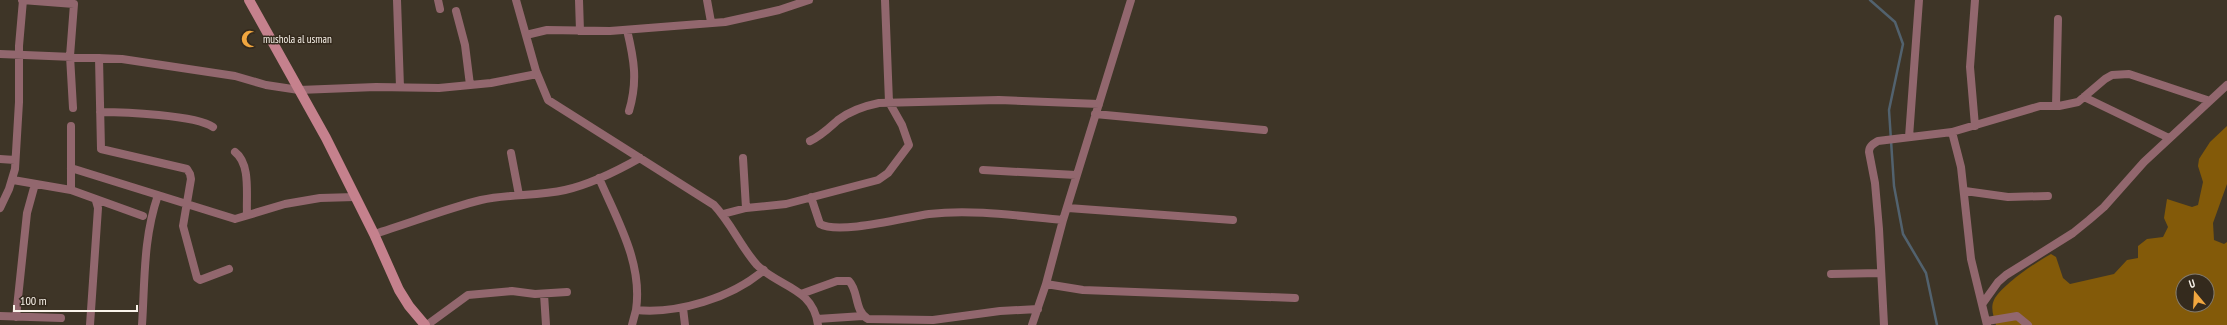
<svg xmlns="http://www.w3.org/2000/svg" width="2227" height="325" font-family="'PT Sans Narrow',sans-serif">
  <rect width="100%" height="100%" fill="#3e3527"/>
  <!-- forest -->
  <path fill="#835a09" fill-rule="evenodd" d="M 2227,126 L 2227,184 L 2213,223 L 2214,240 L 2224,244 L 2227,242 L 2227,325 L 1996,325 C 1994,317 1990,308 1994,300 C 2002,285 2036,262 2051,254 L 2056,257 L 2063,278 L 2070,284 L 2114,274 L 2127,260 L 2138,258 L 2138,246 L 2147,239 L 2163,237 L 2168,227 L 2164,218 L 2167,199 L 2192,207 L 2198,205 L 2203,182 L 2198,166 L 2199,159 L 2210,142 ZM 2183,281 L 2207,281 L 2207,305 L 2183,305 Z"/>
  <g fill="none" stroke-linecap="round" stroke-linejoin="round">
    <!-- stream -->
    <path stroke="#52626e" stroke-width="2.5" d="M 1870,0 L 1895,22 L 1903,44 L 1889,110 L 1894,186 L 1903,234 L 1926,273 L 1937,325"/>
    <!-- minor -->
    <path stroke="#92676e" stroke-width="8" d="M 22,0 L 74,4 L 70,56 L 73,108
      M 397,0 L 400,87
      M 438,0 L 440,9
      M 516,0 L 536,71 L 548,100 L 714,205 C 731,223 741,247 757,265 C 778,287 813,287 818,325
      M 579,0 L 580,31
      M 707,0 L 711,22
      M 1975,0 L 1970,67 L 1975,126
      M 456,11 L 465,45 L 470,85
      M 627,30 C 634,59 638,81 629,111
      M 526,35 L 547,30 L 610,31 L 725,22 L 779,10 L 809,0
      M 0,54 L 122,59 L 235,76 L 266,85 L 299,90 L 376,87 L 439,88 L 491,83 L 537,74
      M 99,58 L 101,149 L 187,169 L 190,174 L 191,179 L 183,226 L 197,278 L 200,280 L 229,269
      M 2084,97 L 2169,138
      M 2056,106 L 2058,19
      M 100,112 C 123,112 196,115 213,127
      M 1095,114 L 1264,130
      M 71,126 L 71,190
      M 1952,132 L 1961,167 L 1971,259 L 1987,325
      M 1909,137 L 1919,0
      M 810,141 C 821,136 829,128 838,120 C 850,111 864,106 879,103 L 999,100 L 1099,104
      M 235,152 C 251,164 246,195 247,214
      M 511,153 L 519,195
      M 743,158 L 746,208
      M 0,159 L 15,160
      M 71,168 L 235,219 L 285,204 L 320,198 L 355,197
      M 983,170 L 1076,175
      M 599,178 C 617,220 643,263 636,310
      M 13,180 L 71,190 L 143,216
      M 1965,191 L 2008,197 L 2048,196
      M 811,197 L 820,224 C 839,235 906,217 929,214 C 973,209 1019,216 1063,220 L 1046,284 L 1032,325
      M 0,208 L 9,189 L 15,169 L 19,102 L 19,46 L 23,0
      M 1068,208 L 1233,220
      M 723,214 L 746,208 L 786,204 L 878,180 L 888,173 L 909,145 L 902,125 L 889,102 L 885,0
      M 1063,220 L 1131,0
      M 374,234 C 410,223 445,209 481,200 C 509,194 538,196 565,190 C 592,184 617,171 640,158
      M 1831,274 L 1880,273
      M 1046,284 L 1083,290 L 1295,298
      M 544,294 L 546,325
      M 801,294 L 837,281 L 849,281 C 859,291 854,311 868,319 L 933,320 L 1000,311 L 1038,309
      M 1983,303 L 1998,282 L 2006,275 L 2073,233 L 2089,220 L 2104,207 L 2144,162 L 2227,85
      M 683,308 L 685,325
      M 0,316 L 61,318
      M 16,317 L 27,213 L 35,184
      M 817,319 L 863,316
      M 1987,321 L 2017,316 L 2028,325
      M 90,325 L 98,208 L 96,201
      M 142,325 C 145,280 143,239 158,195
      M 427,325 L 468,295 L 512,291 L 535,294 L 567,292
      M 632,325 L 636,310 C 678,314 731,298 764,270
      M 1884,325 L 1879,229 L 1875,183 L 1869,152 C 1869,146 1873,144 1878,141 L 1952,132 L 2040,106 L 2059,106 L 2078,102 L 2105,79 L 2112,75 L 2129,74 L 2210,101"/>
    <!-- secondary -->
    <path stroke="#c5818d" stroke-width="10" d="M 249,0 L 326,138 L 374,234 L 399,290 L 409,306 L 425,325"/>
  </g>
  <!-- icons -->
  <defs>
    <g id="mosque-bare" transform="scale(1.38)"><path d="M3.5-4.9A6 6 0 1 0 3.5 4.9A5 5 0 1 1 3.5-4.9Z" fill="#f0a63f" stroke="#342a1d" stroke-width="2.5" paint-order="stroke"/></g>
  </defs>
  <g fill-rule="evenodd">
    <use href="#mosque-bare" x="250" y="39"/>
  </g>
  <g text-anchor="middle" stroke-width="3" stroke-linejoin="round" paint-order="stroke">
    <!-- poi labels -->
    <g font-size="11" fill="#faf4eb" stroke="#342a1d" text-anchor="start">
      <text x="263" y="43">mushola al usman</text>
    </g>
  </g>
  <!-- north arrow -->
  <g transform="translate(2195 293) rotate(342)"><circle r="19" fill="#342a1d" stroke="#837b6f"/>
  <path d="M0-3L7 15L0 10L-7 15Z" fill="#f0a63f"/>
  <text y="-6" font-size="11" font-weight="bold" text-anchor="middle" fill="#faf4eb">U</text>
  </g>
  <!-- scale -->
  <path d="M14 305v6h123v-6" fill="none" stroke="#faf4eb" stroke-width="2"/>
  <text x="20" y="305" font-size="12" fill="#faf4eb" stroke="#342a1d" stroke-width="3" paint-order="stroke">100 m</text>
</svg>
